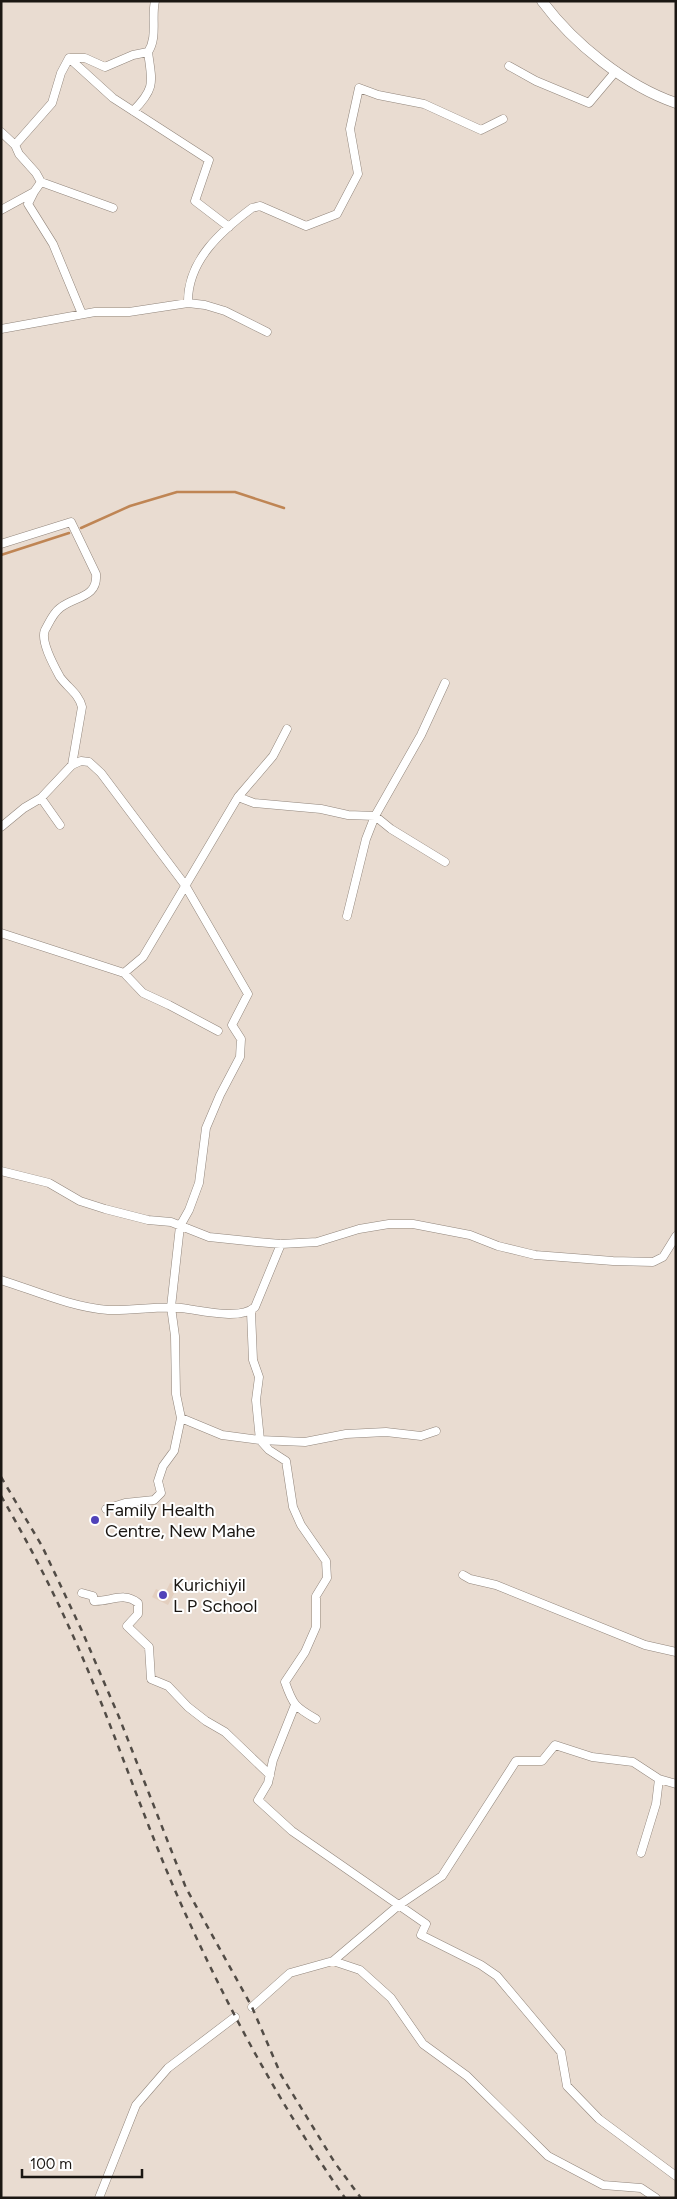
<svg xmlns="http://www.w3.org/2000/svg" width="677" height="2199" font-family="Figtree,sans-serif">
  <rect width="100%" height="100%" fill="#e9dcd1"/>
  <!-- built -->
  <path fill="#e3cfbf" d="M 170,1583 L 178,1586 L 168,1605 L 152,1597 L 156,1589 L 165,1593 Z"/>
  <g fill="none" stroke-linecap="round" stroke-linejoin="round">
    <!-- stream -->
    <path stroke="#bf8554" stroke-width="2.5" d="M 81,528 L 130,506 L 177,492 L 235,492 L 284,508
      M 1,555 L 69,533"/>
    <!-- minor casing -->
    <g stroke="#91857b" stroke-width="9">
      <path id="minor" d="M 69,58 L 113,98 L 209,160 L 195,201 L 229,227
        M 509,66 L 536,81 L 589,103 L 616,71
        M 133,111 C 156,88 152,82 148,52
        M 1,132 L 15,145 L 19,154 L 36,173 L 41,182 L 34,192 L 1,210
        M 15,145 L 52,103 L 61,73 L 69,58 L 85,58 L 105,67 L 133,55 L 148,52 C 158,37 151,18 155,1
        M 41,182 L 113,208
        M 34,192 L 28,204 L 53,244 L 82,314
        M 188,303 C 187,261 221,231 252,208 L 260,206 L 306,226 L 337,214 L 358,174 L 350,129 L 359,88 L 378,95 L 424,104 L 481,130 L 503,119
        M 1,329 L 95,312 L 129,312 L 188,303 L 205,305 L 225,311 L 267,332
        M 1,544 L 71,522 L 96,574 C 98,598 75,596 60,608 C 53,613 49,623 45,630 C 40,641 54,666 60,677 C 68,688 79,694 82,707 L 72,765
        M 238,797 L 254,803 L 321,809 L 348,815 L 375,816 L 391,829 L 445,862
        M 41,798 L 60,825
        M 1,827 L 24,808 L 41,798 L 72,765 L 81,761 L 89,762 L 101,773 L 185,885 L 248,994 L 232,1025 L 241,1039 L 240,1057 L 220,1095 L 206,1128 L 199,1183 L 189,1210 L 180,1226 L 171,1307 L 175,1336 L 176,1394 L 181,1418 L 174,1451 L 163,1466 L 158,1481 L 161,1493 L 154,1500 L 125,1503 L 106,1509
        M 347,916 L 366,839 L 375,816 L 421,735 L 445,683
        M 1,933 L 124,973 L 143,957 L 238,797 L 273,756 L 287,729
        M 124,973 L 143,993 L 169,1005 L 218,1031
        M 1,1171 L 49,1183 L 80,1201 L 105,1209 L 148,1220 L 171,1222 L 209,1237 L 257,1242 L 281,1244 L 317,1242 L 359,1229 L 389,1224 L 413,1224 L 470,1235 L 498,1246 L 535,1255 L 613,1261 L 653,1262 L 663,1257 L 676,1236
        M 1,1280 C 36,1291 71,1307 108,1310 C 132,1311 157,1306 181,1308 C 200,1310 240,1321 255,1307 L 281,1244
        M 251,1312 L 253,1360 L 259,1377 L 256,1400 L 260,1440 L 269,1450 L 286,1461 L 293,1507 L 301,1525 L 326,1561 L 327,1578 L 316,1596 L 316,1627 L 305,1652 L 285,1682 C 293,1705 295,1707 316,1719
        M 181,1418 L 222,1435 L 260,1440 L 305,1442 L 346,1434 L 386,1432 L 421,1436 L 436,1431
        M 463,1575 L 470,1579 L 496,1585 L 645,1645 L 676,1652
        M 82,1593 L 93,1596 L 94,1601 C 110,1602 124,1591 138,1603 L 138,1614 L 127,1626 L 149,1647 L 151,1679 L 168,1686 L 188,1707 L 206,1721 L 225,1732 L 270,1775
        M 295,1705 L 273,1760 L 268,1783 L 258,1800 L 292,1831 L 426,1924 L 421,1935 L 481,1965 L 497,1976 L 561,2052 L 567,2086 L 599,2119 L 676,2176
        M 641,1853 L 656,1804 L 659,1779
        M 333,1961 L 360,1970 L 391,1998 L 423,2044 L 467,2076 L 548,2156 L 603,2185 L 641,2188 L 656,2198
        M 252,2007 L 290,1973 L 333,1961 L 399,1905 L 442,1876 L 516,1761 L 542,1761 L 555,1745 L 592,1757 L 633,1762 L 659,1779 L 676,1784
        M 99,2198 L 136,2105 L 168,2068 L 235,2017"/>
    </g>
    <!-- secondary casing -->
    <g stroke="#91857b" stroke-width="11">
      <path id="secondary" d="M 542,1 C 573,43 626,86 676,103"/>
    </g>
    <!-- minor -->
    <use href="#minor" stroke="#fff" stroke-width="8"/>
    <!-- secondary -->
    <use href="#secondary" stroke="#fff" stroke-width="10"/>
    <!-- rail -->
    <path stroke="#524c46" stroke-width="2.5" stroke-dasharray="6 6" stroke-linecap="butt" d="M 1,1477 L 42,1546 L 82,1631 L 119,1717 L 186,1888 L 252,2007 L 281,2075 L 335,2163 L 361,2198
      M 1,1496 C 38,1559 69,1623 96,1690 C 123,1756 146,1823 174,1888 C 221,1996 277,2101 345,2198"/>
  </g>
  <!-- markers -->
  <g fill="#5042b9" stroke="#fff" stroke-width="2">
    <circle cx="95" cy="1520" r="5"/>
    <circle cx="163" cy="1595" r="5"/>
  </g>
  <g text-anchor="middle" stroke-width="4" stroke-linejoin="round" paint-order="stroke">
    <!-- poi labels -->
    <g font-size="18" fill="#1b1713" stroke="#fff" text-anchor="start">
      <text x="105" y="1516">Family Health<tspan x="105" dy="21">Centre, New Mahe</tspan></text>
      <text x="173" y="1591">Kurichiyil<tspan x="173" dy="21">L P School</tspan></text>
    </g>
  </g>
  <!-- border -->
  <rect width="677" height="2199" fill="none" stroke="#1b1713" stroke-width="5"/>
  <!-- scale -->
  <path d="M22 2169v8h120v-8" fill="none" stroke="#1b1713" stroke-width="2.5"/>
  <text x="30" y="2169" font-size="15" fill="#1b1713" stroke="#ffffff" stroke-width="4" paint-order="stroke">100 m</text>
</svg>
